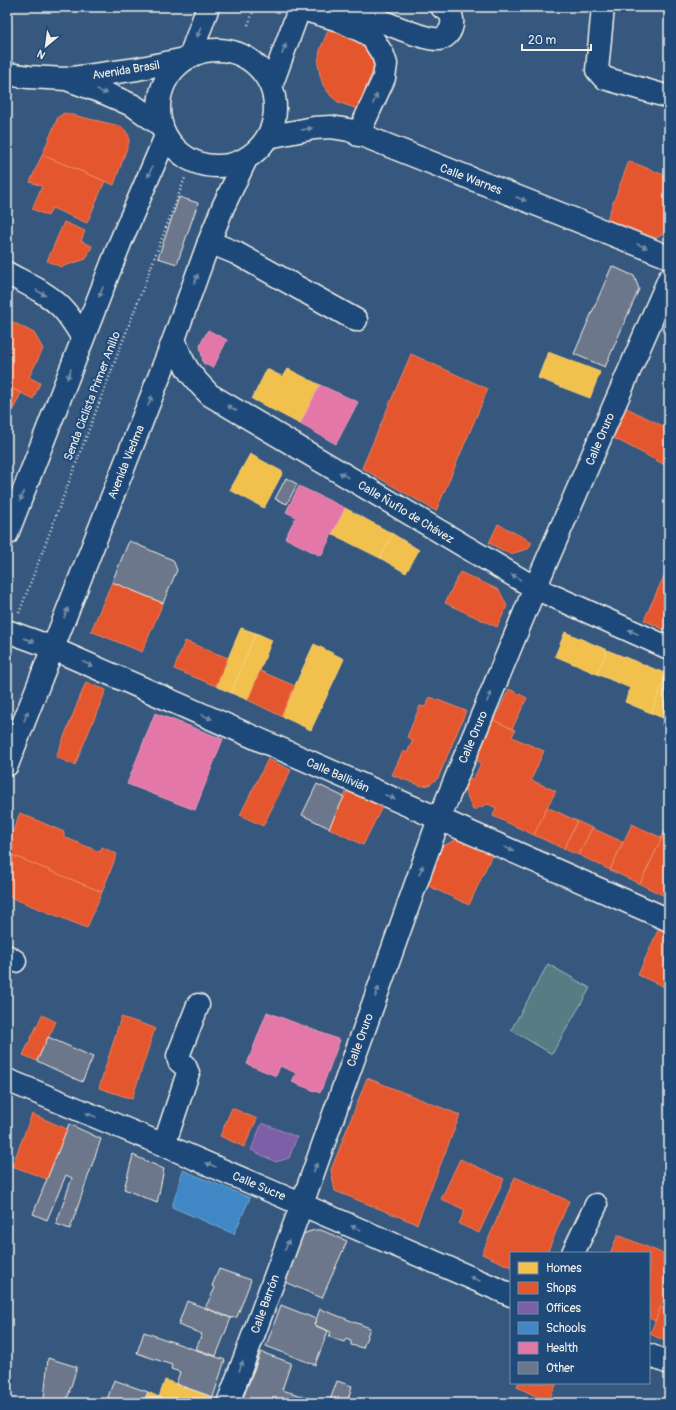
<svg xmlns="http://www.w3.org/2000/svg" width="676" height="1410" font-family="Pangolin,sans-serif">
  <rect width="100%" height="100%" fill="#36587f"/>
  <filter id="ink" filterUnits="userSpaceOnUse"><feTurbulence type="fractalNoise" baseFrequency=".025" numOctaves="2"/><feDisplacementMap in="SourceGraphic" scale="8" xChannelSelector="R" yChannelSelector="G"/><feConvolveMatrix kernelMatrix="1 2 1 2 8 2 1 2 1" color-interpolation-filters="sRGB"/></filter>
  <g filter="url(#ink)">
    <!-- green -->
    <path fill="#577d84" stroke="#a6b7b6" d="M 548,964 L 590,988 L 552,1054 L 511,1030 Z"/>
    <!-- homes -->
    <path fill="#f2c14e" stroke="#f3cf7c" d="M 548,352 L 600,372 L 590,398 L 538,378 Z
      M 267,369 L 283,377 L 288,369 L 320,385 L 300,424 L 252,399 Z
      M 250,454 L 283,472 L 264,508 L 230,490 Z
      M 345,508 L 393,534 L 380,558 L 332,534 Z
      M 393,534 L 419,550 L 406,573 L 380,558 Z
      M 241,628 L 256,633 L 231,693 L 216,686 Z
      M 565,632 L 607,650 L 597,674 L 555,656 Z
      M 256,633 L 272,640 L 248,700 L 231,693 Z
      M 314,644 L 344,659 L 311,730 L 281,716 Z
      M 607,650 L 667,674 L 651,713 L 625,702 L 630,688 L 597,674 Z
      M 667,674 L 669,675 L 669,728 L 662,725 L 665,719 L 651,713 Z
      M 165,1380 L 213,1397 L 210,1403 L 143,1403 L 148,1392 L 159,1397 Z"/>
    <!-- shops -->
    <path fill="#e4572e" stroke="#e98566" d="M 330,26 L 369,47 L 374,68 L 357,109 L 338,102 L 331,96 L 323,85 L 320,75 L 318,64 L 320,50 Z
      M 64,113 L 120,126 L 125,130 L 129,136 L 129,142 L 114,185 L 42,155 L 58,117 Z
      M 42,155 L 105,181 L 87,223 L 52,208 L 48,216 L 32,209 L 42,186 L 30,182 Z
      M 629,161 L 669,177 L 669,222 L 665,233 L 656,238 L 607,219 Z
      M 64,222 L 85,231 L 81,241 L 92,246 L 86,259 L 61,267 L 47,261 Z
      M 7,319 L 34,333 L 43,349 L 29,377 L 40,383 L 33,399 L 7,386 Z
      M 411,354 L 488,389 L 436,511 L 362,468 Z
      M 7,386 L 21,393 L 11,414 L 7,412 Z
      M 623,406 L 669,429 L 669,467 L 608,435 Z
      M 498,524 L 532,542 L 528,549 L 510,554 L 489,543 Z
      M 460,572 L 499,590 L 507,606 L 497,627 L 445,603 Z
      M 664,576 L 669,578 L 669,632 L 644,620 Z
      M 112,582 L 163,603 L 142,652 L 91,631 Z
      M 185,641 L 228,658 L 216,686 L 174,669 Z
      M 260,671 L 295,686 L 281,716 L 248,700 Z
      M 86,682 L 106,690 L 75,765 L 56,757 Z
      M 509,689 L 527,698 L 512,729 L 494,720 Z
      M 430,697 L 466,711 L 438,778 L 429,785 L 422,786 L 392,775 L 403,751 L 407,753 L 413,740 L 407,737 L 420,706 L 425,707 Z
      M 491,719 L 515,730 L 512,737 L 544,751 L 531,780 L 556,791 L 547,807 L 534,835 L 493,816 L 496,808 L 488,804 L 473,810 L 462,783 L 474,778 L 481,763 L 473,759 Z
      M 268,759 L 291,770 L 263,826 L 240,815 Z
      M 349,786 L 384,803 L 363,845 L 329,828 Z
      M 547,807 L 577,821 L 564,849 L 534,835 Z
      M 20,813 L 64,832 L 64,837 L 100,852 L 102,847 L 117,854 L 102,892 L 7,853 L 7,846 Z
      M 577,821 L 592,828 L 579,855 L 564,849 Z
      M 669,822 L 669,898 L 640,884 Z
      M 632,824 L 662,838 L 640,884 L 610,870 Z
      M 592,828 L 623,842 L 610,870 L 579,855 Z
      M 457,839 L 492,855 L 469,905 L 422,883 L 437,849 Z
      M 7,853 L 102,892 L 87,928 L 7,896 Z
      M 659,928 L 669,932 L 669,989 L 638,975 Z
      M 42,1015 L 56,1022 L 37,1061 L 23,1055 Z
      M 121,1017 L 155,1028 L 132,1099 L 99,1088 Z
      M 367,1078 L 460,1115 L 417,1224 L 335,1191 L 331,1170 Z
      M 232,1108 L 257,1119 L 244,1147 L 220,1136 Z
      M 32,1114 L 67,1129 L 47,1179 L 12,1166 Z
      M 460,1159 L 504,1179 L 479,1233 L 459,1224 L 465,1210 L 441,1199 Z
      M 515,1177 L 569,1201 L 547,1253 L 511,1253 L 511,1267 L 482,1254 Z
      M 618,1235 L 669,1256 L 669,1286 L 655,1321 L 649,1318 L 649,1253 L 610,1253 Z
      M 661,1307 L 669,1310 L 669,1343 L 650,1334 Z
      M 518,1383 L 557,1383 L 548,1402 L 517,1387 Z"/>
    <!-- offices -->
    <path fill="#7b5ea7" stroke="#9f8aba" d="M 262,1123 L 297,1137 L 289,1158 L 276,1162 L 251,1150 Z"/>
    <!-- schools -->
    <path fill="#3f88c5" stroke="#75a8d0" d="M 183,1170 L 250,1198 L 234,1234 L 172,1207 Z"/>
    <!-- health -->
    <path fill="#e377a8" stroke="#e89cbb" d="M 208,330 L 227,340 L 213,368 L 203,363 L 200,345 Z
      M 320,385 L 358,402 L 336,444 L 300,424 Z
      M 299,486 L 345,508 L 321,556 L 285,538 L 296,517 L 286,512 Z
      M 155,713 L 223,739 L 195,810 L 127,784 Z
      M 267,1012 L 340,1040 L 320,1093 L 292,1082 L 296,1073 L 280,1066 L 276,1076 L 247,1064 Z"/>
    <!-- building -->
    <path fill="#6c778b" stroke="#f4f1e8" d="M 179,197 L 198,203 L 177,264 L 158,258 Z
      M 612,266 L 634,276 L 639,289 L 605,367 L 574,354 Z
      M 286,478 L 297,484 L 287,504 L 275,499 Z
      M 129,541 L 173,560 L 177,570 L 163,603 L 112,582 Z
      M 317,784 L 344,797 L 329,828 L 302,815 Z
      M 48,1037 L 93,1057 L 82,1082 L 37,1061 Z
      M 69,1124 L 101,1139 L 70,1229 L 56,1224 L 72,1178 L 66,1175 L 47,1220 L 33,1214 Z
      M 133,1155 L 164,1169 L 157,1203 L 124,1189 Z
      M 315,1230 L 321,1230 L 347,1241 L 322,1298 L 280,1280 L 299,1236 L 308,1232 Z
      M 219,1269 L 251,1280 L 237,1317 L 231,1318 L 205,1308 L 215,1288 L 212,1286 Z
      M 187,1301 L 231,1318 L 216,1356 L 196,1349 L 202,1334 L 178,1325 Z
      M 281,1305 L 316,1319 L 314,1325 L 328,1331 L 315,1365 L 266,1346 Z
      M 320,1309 L 370,1328 L 363,1348 L 351,1345 L 351,1341 L 346,1339 L 344,1342 L 329,1337 L 331,1332 L 314,1325 Z
      M 144,1332 L 225,1360 L 213,1397 L 176,1384 L 180,1372 L 171,1369 L 172,1365 L 137,1353 Z
      M 261,1352 L 291,1363 L 282,1390 L 325,1403 L 241,1403 Z
      M 48,1358 L 77,1367 L 66,1403 L 52,1403 L 44,1399 Z
      M 114,1380 L 148,1392 L 143,1403 L 106,1403 Z
      M 337,1381 L 352,1386 L 347,1403 L 329,1403 Z"/>
    <g fill="none" stroke-linecap="round" stroke-linejoin="round">
      <!-- minor casing -->
      <g stroke="#f4f1e8" stroke-width="25">
        <path id="minor" d="M 349,7 C 366,14 423,41 439,39 C 451,37 456,21 449,12 C 448,10 444,8 442,7
          M 603,7 L 597,70 L 604,78 L 669,97
          M 299,8 L 339,20 L 366,33 L 373,39 L 383,55 L 386,64 L 384,78 L 358,135
          M 268,137 L 314,128 L 331,127 L 349,130 L 669,257
          M 209,242 L 236,253 L 356,320
          M 174,339 C 183,366 190,375 210,395 L 535,588 L 669,648
          M 7,631 L 40,643 L 669,920
          M 7,956 L 15,961
          M 7,1080 L 164,1145 L 511,1295
          M 164,1145 L 188,1073 L 185,1066 L 179,1061 L 178,1056 L 198,1005
          M 573,1253 L 596,1205
          M 649,1355 L 669,1363
          M 228,1403 L 302,1204 L 439,819 L 535,588 L 669,279"/>
      </g>
      <!-- major casing -->
      <g stroke="#f4f1e8" stroke-width="25">
        <path id="major" d="M159 108a58 58 0 1 1 116 0a58 58 0 1 1-116 0Z
          M 190,56 L 208,7
          M 7,74 L 29,77 L 66,79 L 137,69 L 185,59
          M 69,80 L 107,94 L 134,106 L 162,126
          M 271,86 L 300,7
          M 7,273 C 25,283 46,292 61,307 C 70,316 76,327 83,338
          M 7,534 L 120,243 L 166,136
          M 7,765 L 174,339 L 209,242 L 223,207 L 246,159"/>
      </g>
      <!-- path -->
      <path stroke="#f4f1e8" stroke-width="2.5" stroke-dasharray="1 3" stroke-linecap="butt" d="M 248,25 L 255,7
        M 19,613 L 185,178"/>
      <!-- minor -->
      <use href="#minor" stroke="#1f4a7a" stroke-width="22"/>
      <!-- major -->
      <use href="#major" stroke="#1f4a7a" stroke-width="22"/>
    </g>
    <!-- one-way arrows -->
    <defs><path id="oneway-solid" d="M-6-.8H1V-3.2L6.5 0L1 3.2V.8H-6Z"/></defs>
    <g fill="#748da6">
      <use href="#oneway-solid" transform="translate(199 32) rotate(110)"/>
      <use href="#oneway-solid" transform="translate(284 49) rotate(-70)"/>
      <use href="#oneway-solid" transform="translate(102 92) rotate(21)"/>
      <use href="#oneway-solid" transform="translate(375 99) rotate(-66)"/>
      <use href="#oneway-solid" transform="translate(307 129) rotate(-11)"/>
      <use href="#oneway-solid" transform="translate(150 172) rotate(113)"/>
      <use href="#oneway-solid" transform="translate(521 199) rotate(21)"/>
      <use href="#oneway-solid" transform="translate(642 246) rotate(21)"/>
      <use href="#oneway-solid" transform="translate(196 279) rotate(-70)"/>
      <use href="#oneway-solid" transform="translate(101 292) rotate(112)"/>
      <use href="#oneway-solid" transform="translate(41 293) rotate(30)"/>
      <use href="#oneway-solid" transform="translate(69 374) rotate(111)"/>
      <use href="#oneway-solid" transform="translate(150 401) rotate(-68)"/>
      <use href="#oneway-solid" transform="translate(232 408) rotate(-149)"/>
      <use href="#oneway-solid" transform="translate(344 475) rotate(-149)"/>
      <use href="#oneway-solid" transform="translate(22 496) rotate(111)"/>
      <use href="#oneway-solid" transform="translate(516 577) rotate(-149)"/>
      <use href="#oneway-solid" transform="translate(66 613) rotate(-68)"/>
      <use href="#oneway-solid" transform="translate(633 632) rotate(-156)"/>
      <use href="#oneway-solid" transform="translate(29 640) rotate(20)"/>
      <use href="#oneway-solid" transform="translate(88 664) rotate(24)"/>
      <use href="#oneway-solid" transform="translate(489 697) rotate(-67)"/>
      <use href="#oneway-solid" transform="translate(26 716) rotate(-69)"/>
      <use href="#oneway-solid" transform="translate(207 717) rotate(24)"/>
      <use href="#oneway-solid" transform="translate(390 797) rotate(24)"/>
      <use href="#oneway-solid" transform="translate(509 849) rotate(24)"/>
      <use href="#oneway-solid" transform="translate(421 870) rotate(-70)"/>
      <use href="#oneway-solid" transform="translate(377 992) rotate(-70)"/>
      <use href="#oneway-solid" transform="translate(91 1115) rotate(-157)"/>
      <use href="#oneway-solid" transform="translate(211 1165) rotate(-157)"/>
      <use href="#oneway-solid" transform="translate(315 1168) rotate(-70)"/>
      <use href="#oneway-solid" transform="translate(356 1228) rotate(-157)"/>
      <use href="#oneway-solid" transform="translate(287 1245) rotate(-70)"/>
      <use href="#oneway-solid" transform="translate(475 1279) rotate(-157)"/>
      <use href="#oneway-solid" transform="translate(241 1366) rotate(-70)"/>
    </g>
  </g>
  <g text-anchor="middle" stroke-width="4" stroke-linejoin="round" paint-order="stroke">
    <!-- street labels -->
    <g font-size="12" fill="#f4f1e8" stroke="#1f4a7a">
      <text transform="translate(126 70) rotate(-9)" y="4">Avenida Brasil</text>
      <text transform="translate(471 179) rotate(21)" y="4">Calle Warnes</text>
      <text transform="translate(92 396) rotate(-69)" y="4">Senda Ciclista Primer Anillo</text>
      <text transform="translate(600 439) rotate(-67)" y="4">Calle Oruro</text>
      <text transform="translate(126 462) rotate(-68)" y="4">Avenida Viedma</text>
      <text transform="translate(406 512) rotate(31)" y="4">Calle Ñuflo de Chávez</text>
      <text transform="translate(473 737) rotate(-67)" y="4">Calle Oruro</text>
      <text transform="translate(338 775) rotate(24)" y="4">Calle Ballivián</text>
      <text transform="translate(360 1040) rotate(-70)" y="4">Calle Oruro</text>
      <text transform="translate(259 1186) rotate(23)" y="4">Calle Sucre</text>
      <text transform="translate(265 1304) rotate(-70)" y="4">Calle Barrón</text>
    </g>
  </g>
  <!-- margin -->
  <rect width="676" height="1410" fill="none" stroke="#1f4a7a" stroke-width="24"/>
  <rect x="12" y="12" width="652" height="1386" fill="none" stroke="#f4f1e8" stroke-width="1.5" filter="url(#ink)"/>
  <!-- legend -->
  <rect x="510" y="1252" width="140" height="132" fill="#1f4a7a" stroke="#748da6"/>
  <rect x="518" y="1262" width="20" height="12" fill="#f2c14e" stroke="#748da6"/>
  <text x="546" y="1272" font-size="12" fill="#f4f1e8">Homes</text>
  <rect x="518" y="1282" width="20" height="12" fill="#e4572e" stroke="#748da6"/>
  <text x="546" y="1292" font-size="12" fill="#f4f1e8">Shops</text>
  <rect x="518" y="1302" width="20" height="12" fill="#7b5ea7" stroke="#748da6"/>
  <text x="546" y="1312" font-size="12" fill="#f4f1e8">Offices</text>
  <rect x="518" y="1322" width="20" height="12" fill="#3f88c5" stroke="#748da6"/>
  <text x="546" y="1332" font-size="12" fill="#f4f1e8">Schools</text>
  <rect x="518" y="1342" width="20" height="12" fill="#e377a8" stroke="#748da6"/>
  <text x="546" y="1352" font-size="12" fill="#f4f1e8">Health</text>
  <rect x="518" y="1362" width="20" height="12" fill="#6c778b" stroke="#748da6"/>
  <text x="546" y="1372" font-size="12" fill="#f4f1e8">Other</text>
  <!-- north arrow -->
  <g transform="translate(46 46) rotate(209)" stroke="#1f4a7a" stroke-width="3" paint-order="stroke">
  <path d="M0-3L7 15L0 10L-7 15Z" fill="#f4f1e8"/>
  <text y="-6" font-size="11" font-weight="bold" text-anchor="middle" fill="#f4f1e8">N</text>
  </g>
  <!-- scale -->
  <path d="M522 44v6h69v-6" fill="none" stroke="#f4f1e8" stroke-width="2"/>
  <text x="528" y="44" font-size="12" fill="#f4f1e8" stroke="#1f4a7a" stroke-width="3" paint-order="stroke">20 m</text>
</svg>
